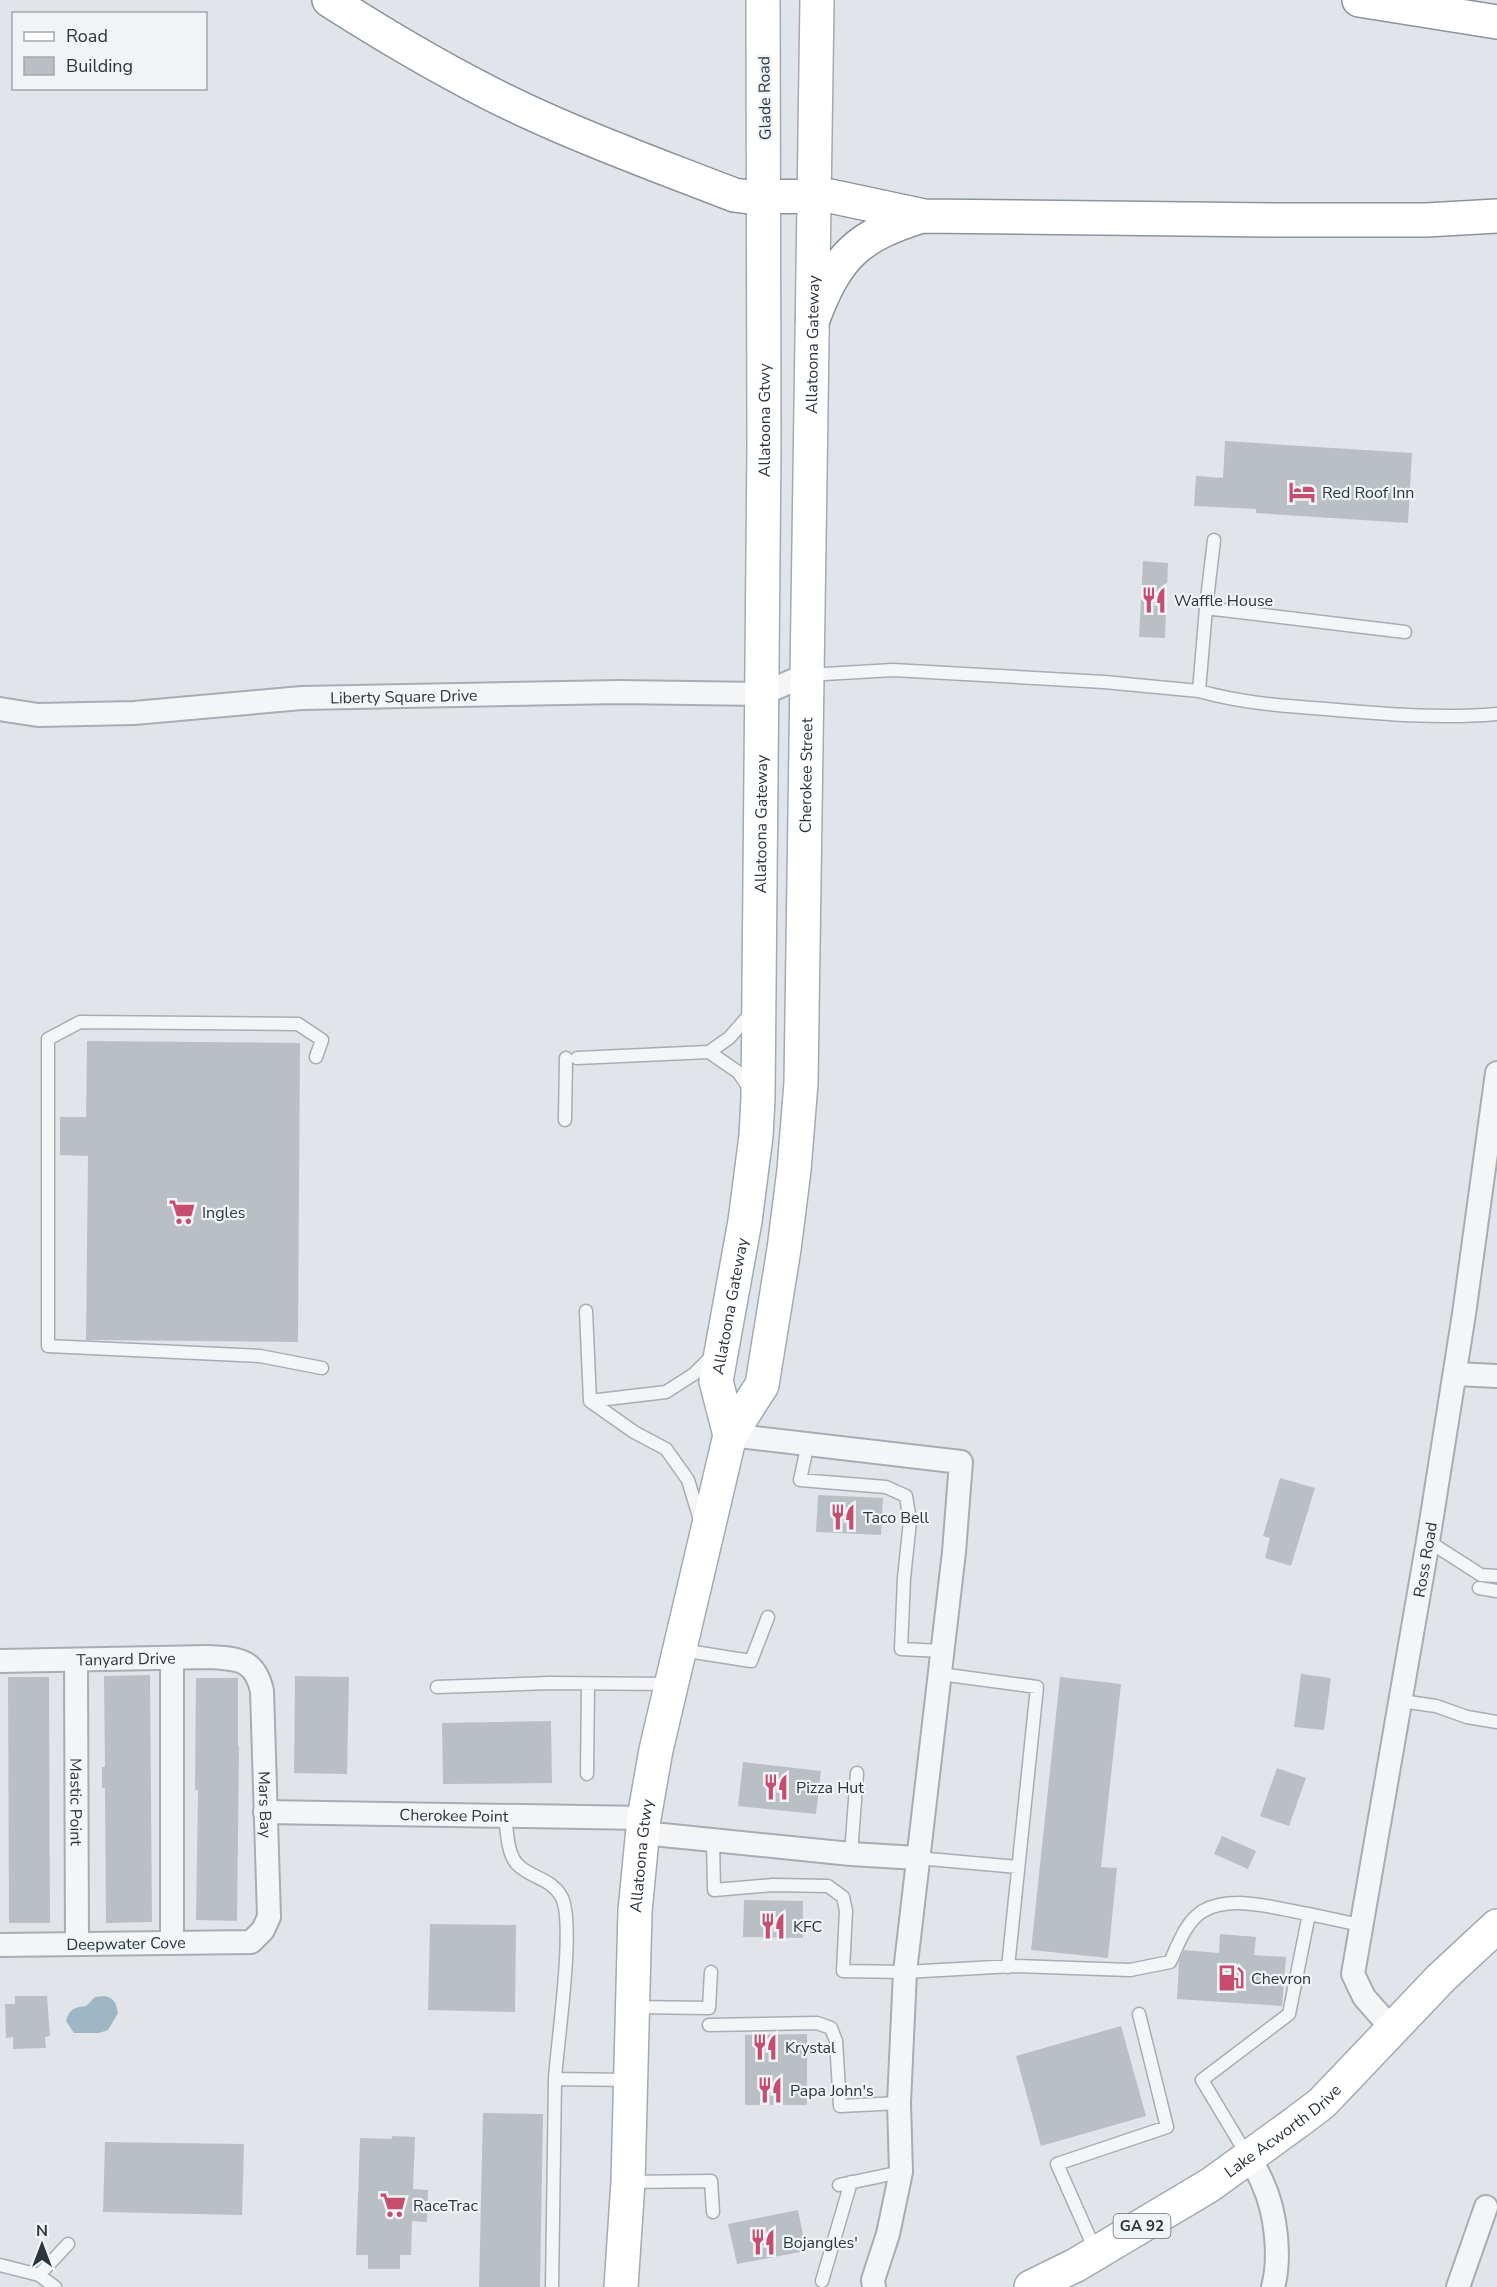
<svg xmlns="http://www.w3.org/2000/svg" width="1497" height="2287" font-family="'Nunito Sans',sans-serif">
  <rect width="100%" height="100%" fill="#e1e5e9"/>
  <!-- water -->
  <path fill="#9eb7c7" d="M 105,1996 C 115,1999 116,2003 118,2013 L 108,2030 L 99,2033 L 74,2033 L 66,2021 C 69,2009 75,2007 86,2006 L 95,1997 Z"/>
  <!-- building -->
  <path fill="#b9bfc5" d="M 1225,441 L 1412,453 L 1408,523 L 1256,513 L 1256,509 L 1194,506 L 1196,476 L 1223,478 Z
    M 1143,561 L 1168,563 L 1165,638 L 1139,637 Z
    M 87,1041 L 300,1043 L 298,1342 L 86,1340 L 88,1156 L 60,1155 L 60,1117 L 86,1117 Z
    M 1280,1478 L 1315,1488 L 1291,1566 L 1265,1558 L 1270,1538 L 1263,1536 Z
    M 818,1495 L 883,1498 L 881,1535 L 816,1532 Z
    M 1301,1674 L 1331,1678 L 1324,1730 L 1294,1727 Z
    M 150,1675 L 152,1922 L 106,1923 L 105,1788 L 102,1788 L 102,1767 L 105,1767 L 104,1676 Z
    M 295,1676 L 349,1677 L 347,1774 L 294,1773 Z
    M 8,1677 L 49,1677 L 50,1923 L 9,1923 Z
    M 1060,1677 L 1121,1684 L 1101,1867 L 1117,1868 L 1108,1958 L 1031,1950 Z
    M 196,1678 L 238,1678 L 238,1746 L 239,1746 L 237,1921 L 196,1920 L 198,1790 L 195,1790 Z
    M 551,1721 L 552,1783 L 443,1784 L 442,1723 Z
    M 743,1762 L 821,1771 L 816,1814 L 738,1806 Z
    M 1277,1768 L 1306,1778 L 1289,1826 L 1260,1816 Z
    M 1222,1836 L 1256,1851 L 1248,1869 L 1214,1854 Z
    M 744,1900 L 803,1901 L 803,1938 L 743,1937 Z
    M 430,1924 L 516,1925 L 515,2012 L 428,2010 Z
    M 1220,1934 L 1256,1937 L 1254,1955 L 1286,1957 L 1282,2006 L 1177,1999 L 1179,1961 L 1184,1950 L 1219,1953 Z
    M 15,1996 L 47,1996 L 50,2036 L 45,2037 L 46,2048 L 13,2049 L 13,2037 L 6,2038 L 5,2004 L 15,2004 Z
    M 1121,2026 L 1146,2116 L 1041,2146 L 1016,2056 Z
    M 807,2034 L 807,2105 L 745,2105 L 745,2035 Z
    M 483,2113 L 543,2114 L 540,2287 L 479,2287 Z
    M 392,2136 L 415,2137 L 413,2189 L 428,2190 L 427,2222 L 412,2221 L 411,2255 L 400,2255 L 400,2269 L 368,2269 L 368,2255 L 356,2255 L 360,2138 L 392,2139 Z
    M 105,2142 L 244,2144 L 242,2215 L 103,2212 Z
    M 798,2210 L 806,2251 L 737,2264 L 728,2224 Z"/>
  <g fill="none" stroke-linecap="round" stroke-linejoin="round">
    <!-- lane casing -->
    <g stroke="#a6adb3" stroke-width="15">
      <path id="lane" d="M 1206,608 L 1214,540
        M 807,675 L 893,670 L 1104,682 L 1199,691 L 1206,608 L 1405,632
        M 1199,691 C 1241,703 1283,706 1326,709 C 1383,714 1440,719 1497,714
        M 316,1057 L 322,1040 L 298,1024 L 80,1022 L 48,1039 L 48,1346 L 260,1356 L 322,1368
        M 577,1058 L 709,1052
        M 750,1089 L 738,1072 L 709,1052 L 729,1038 L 751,1013
        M 565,1120 L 566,1058
        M 586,1311 L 590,1401
        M 808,1443 L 800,1480 L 886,1487 L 906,1496 L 910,1521 L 904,1578 L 901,1649 L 942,1651
        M 701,1523 L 688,1480 L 666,1449 L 634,1432 L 590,1401 L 666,1392 L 694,1374 L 713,1355
        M 1428,1541 L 1481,1575 L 1497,1576
        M 1479,1588 L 1497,1591
        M 681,1650 L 751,1661 L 768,1617
        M 940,1674 L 1037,1687 L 1008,1967
        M 437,1687 L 549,1683 L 671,1684
        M 1401,1701 L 1436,1706 L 1467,1717 L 1497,1722
        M 587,1774 L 588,1684
        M 505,1816 C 507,1830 507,1853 517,1864 C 530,1878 551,1878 561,1896 C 576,1920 557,2044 555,2079
        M 713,1841 L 714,1890 L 773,1885 L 828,1886 L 843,1897 L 846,1911 L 843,1971 L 905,1972 L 1013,1966 L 1130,1970 L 1170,1962 C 1178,1945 1186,1921 1203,1911 C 1233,1894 1277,1909 1309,1914
        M 851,1854 L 857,1773
        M 917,1858 L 1018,1867
        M 632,2007 L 709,2008 L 711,1972
        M 709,2025 L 817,2023 L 831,2028 L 836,2041 L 840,2106 L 899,2103
        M 1247,2155 L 1202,2080 L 1289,2014 L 1309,1914 L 1360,1925
        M 629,2182 L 711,2181 L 713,2212
        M 839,2185 L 901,2172
        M 1096,2252 L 1057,2164 L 1167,2127 L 1139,2014
        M 0,2265 L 39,2275 L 55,2287
        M 39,2275 L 68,2244
        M 822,2281 L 851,2182
        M 552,2287 L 555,2079 L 630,2080"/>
    </g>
    <!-- street casing -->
    <g stroke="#a6adb3" stroke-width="26">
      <g id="street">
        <path id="s1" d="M 0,709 L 38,715 L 134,713 L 302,698 L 619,692 L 762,694 L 806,675"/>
        <path d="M 1455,1374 L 1497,1376"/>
        <path d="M 730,1435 L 961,1462 L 954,1552 L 905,1972 L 899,2103 L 901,2172 L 888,2234 L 873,2280 L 874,2287"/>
        <path d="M 172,1658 L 172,1943"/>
        <path id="s2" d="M 76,1660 L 77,1944"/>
        <path id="s3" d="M 0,1661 L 208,1657 C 237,1659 255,1658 262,1691 L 269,1917 L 263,1930 L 251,1942 L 0,1945"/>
        <path id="s4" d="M 265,1812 L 644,1818"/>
        <path d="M 643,1833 L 851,1854 L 917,1858"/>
        <path id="s5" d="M 1393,2030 L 1364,1997 L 1353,1974 L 1428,1541 L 1464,1314 L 1497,1073"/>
        <path d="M 1250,2159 C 1254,2167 1260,2175 1263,2184 C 1276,2212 1281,2258 1273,2287"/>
        <path d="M 1458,2287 L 1486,2207"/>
      </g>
    </g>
    <!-- primary casing -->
    <g stroke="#a1abb4" stroke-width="36">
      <g id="primary">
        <path id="s6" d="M 730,1435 L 716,1381 L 745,1221 L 756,1136 L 758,1098 L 764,446 L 763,0"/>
        <path id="s7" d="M 621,2287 L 628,2182 L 635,1911 L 644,1818 L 656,1750 L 730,1435 L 762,1385 L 784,1249 L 794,1170 L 801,1083 L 817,0"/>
        <path id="s8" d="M 1031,2287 L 1076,2265 L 1210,2185 L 1297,2122 L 1322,2103 L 1441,1978 L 1497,1926"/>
      </g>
    </g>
    <!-- highway casing -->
    <g stroke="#89949f" stroke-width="36">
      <path id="highway" d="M 329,0 C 398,44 469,86 544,119 C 606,147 670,170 734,195 L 749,197 L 830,196 L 924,216 L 1272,220 L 1426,220 L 1497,216
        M 1359,0 L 1497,22
        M 813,319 C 837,256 857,236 922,216"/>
    </g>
    <!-- lane -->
    <use href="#lane" stroke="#f4f5f7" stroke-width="12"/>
    <!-- street -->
    <use href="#street" stroke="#f4f5f7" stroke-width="22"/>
    <!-- primary -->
    <use href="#primary" stroke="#fff" stroke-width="33"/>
    <!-- highway -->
    <use href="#highway" stroke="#fff" stroke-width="33"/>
  </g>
  <!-- icons -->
  <defs>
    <g id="hotel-bare" transform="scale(2.07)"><path d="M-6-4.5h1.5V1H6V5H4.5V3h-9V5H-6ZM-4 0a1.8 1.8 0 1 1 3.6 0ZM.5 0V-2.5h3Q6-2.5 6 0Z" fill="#c74d6f" stroke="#f0f4f6" stroke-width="2.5" paint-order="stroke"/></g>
    <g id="restaurant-bare" transform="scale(2.07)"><path d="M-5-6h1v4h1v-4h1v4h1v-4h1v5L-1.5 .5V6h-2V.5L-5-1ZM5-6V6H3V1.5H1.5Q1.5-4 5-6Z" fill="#c74d6f" stroke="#f0f4f6" stroke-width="2.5" paint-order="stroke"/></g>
    <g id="supermarket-bare" transform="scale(2.07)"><path d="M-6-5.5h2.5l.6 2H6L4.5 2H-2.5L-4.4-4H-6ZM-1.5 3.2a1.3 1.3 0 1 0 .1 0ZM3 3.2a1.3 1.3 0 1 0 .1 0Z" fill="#c74d6f" stroke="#f0f4f6" stroke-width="2.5" paint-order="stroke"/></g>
    <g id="fuel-bare" transform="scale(2.07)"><path d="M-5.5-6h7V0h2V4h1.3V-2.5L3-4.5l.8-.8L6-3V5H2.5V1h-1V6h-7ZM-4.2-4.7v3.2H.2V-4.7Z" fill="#c74d6f" stroke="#f0f4f6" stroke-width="2.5" paint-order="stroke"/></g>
  </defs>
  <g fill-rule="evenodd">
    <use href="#hotel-bare" x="1302" y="492"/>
    <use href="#restaurant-bare" x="1154" y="600"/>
    <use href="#supermarket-bare" x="182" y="1212"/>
    <use href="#restaurant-bare" x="843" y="1517"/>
    <use href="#restaurant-bare" x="776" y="1787"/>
    <use href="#restaurant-bare" x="773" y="1926"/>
    <use href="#fuel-bare" x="1231" y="1978"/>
    <use href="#restaurant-bare" x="765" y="2047"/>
    <use href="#restaurant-bare" x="770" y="2090"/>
    <use href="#supermarket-bare" x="393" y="2205"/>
    <use href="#restaurant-bare" x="763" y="2242"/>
  </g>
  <g text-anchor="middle" stroke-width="4.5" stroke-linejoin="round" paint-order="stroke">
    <!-- shield labels -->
    <rect fill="#f0f4f6" stroke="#656e77" stroke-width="1.5" x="1113.5" y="2214" width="57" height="24" rx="4.5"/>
    <g font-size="15" font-weight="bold" fill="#2a3540">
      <text x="1142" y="2231">GA 92</text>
    </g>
    <!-- street labels -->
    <g font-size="16" fill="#2a3540" stroke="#f0f4f6">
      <text transform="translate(764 98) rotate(-91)" y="6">Glade Road</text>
      <text dy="6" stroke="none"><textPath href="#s7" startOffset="1965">Allatoona Gateway</textPath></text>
      <text dy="6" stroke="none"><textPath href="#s6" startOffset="1020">Allatoona Gtwy</textPath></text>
      <text dy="6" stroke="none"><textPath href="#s1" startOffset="405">Liberty Square Drive</textPath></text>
      <text dy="6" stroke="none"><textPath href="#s7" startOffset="1534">Cherokee Street</textPath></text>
      <text dy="6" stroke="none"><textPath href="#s6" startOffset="616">Allatoona Gateway</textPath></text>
      <text dy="6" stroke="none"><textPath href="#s6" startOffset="132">Allatoona Gateway</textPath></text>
      <text dy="6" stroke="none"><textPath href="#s5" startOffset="490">Ross Road</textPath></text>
      <text dy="6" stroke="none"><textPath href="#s3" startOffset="126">Tanyard Drive</textPath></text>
      <text dy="6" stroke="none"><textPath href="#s2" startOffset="142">Mastic Point</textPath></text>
      <text dy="6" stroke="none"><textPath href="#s3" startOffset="393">Mars Bay</textPath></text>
      <text dy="6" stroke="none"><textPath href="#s4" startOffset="189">Cherokee Point</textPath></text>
      <text dy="6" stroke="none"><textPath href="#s7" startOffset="432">Allatoona Gtwy</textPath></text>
      <text transform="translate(126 1943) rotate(-1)" y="6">Deepwater Cove</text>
      <text dy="6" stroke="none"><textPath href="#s8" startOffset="297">Lake Acworth Drive</textPath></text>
    </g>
    <!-- poi labels -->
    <g font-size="16" fill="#2a3540" stroke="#f0f4f6" text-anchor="start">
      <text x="1322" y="498">Red Roof Inn</text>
      <text x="1174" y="606">Waffle House</text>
      <text x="202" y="1218">Ingles</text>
      <text x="863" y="1523">Taco Bell</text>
      <text x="796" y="1793">Pizza Hut</text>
      <text x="793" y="1932">KFC</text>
      <text x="1251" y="1984">Chevron</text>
      <text x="785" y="2053">Krystal</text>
      <text x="790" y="2096">Papa John's</text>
      <text x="413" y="2211">RaceTrac</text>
      <text x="783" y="2248">Bojangles'</text>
    </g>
  </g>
  <!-- legend -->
  <rect x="12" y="12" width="195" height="78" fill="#f0f4f6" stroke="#a1a8ad" stroke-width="1.5"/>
  <rect x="24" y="32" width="30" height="9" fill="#ffffff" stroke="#a1a8ad" stroke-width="1.5"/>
  <text x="66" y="42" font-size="18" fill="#2a3540">Road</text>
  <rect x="24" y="57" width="30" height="18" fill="#b9bfc5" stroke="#a1a8ad" stroke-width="1.5"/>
  <text x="66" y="72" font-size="18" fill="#2a3540">Building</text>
  <!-- north arrow -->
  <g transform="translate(42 2245)" stroke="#f0f4f6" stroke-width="4.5" paint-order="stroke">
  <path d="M0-4.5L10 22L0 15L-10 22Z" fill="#2a3540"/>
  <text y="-9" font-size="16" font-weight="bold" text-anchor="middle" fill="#2a3540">N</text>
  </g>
</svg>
